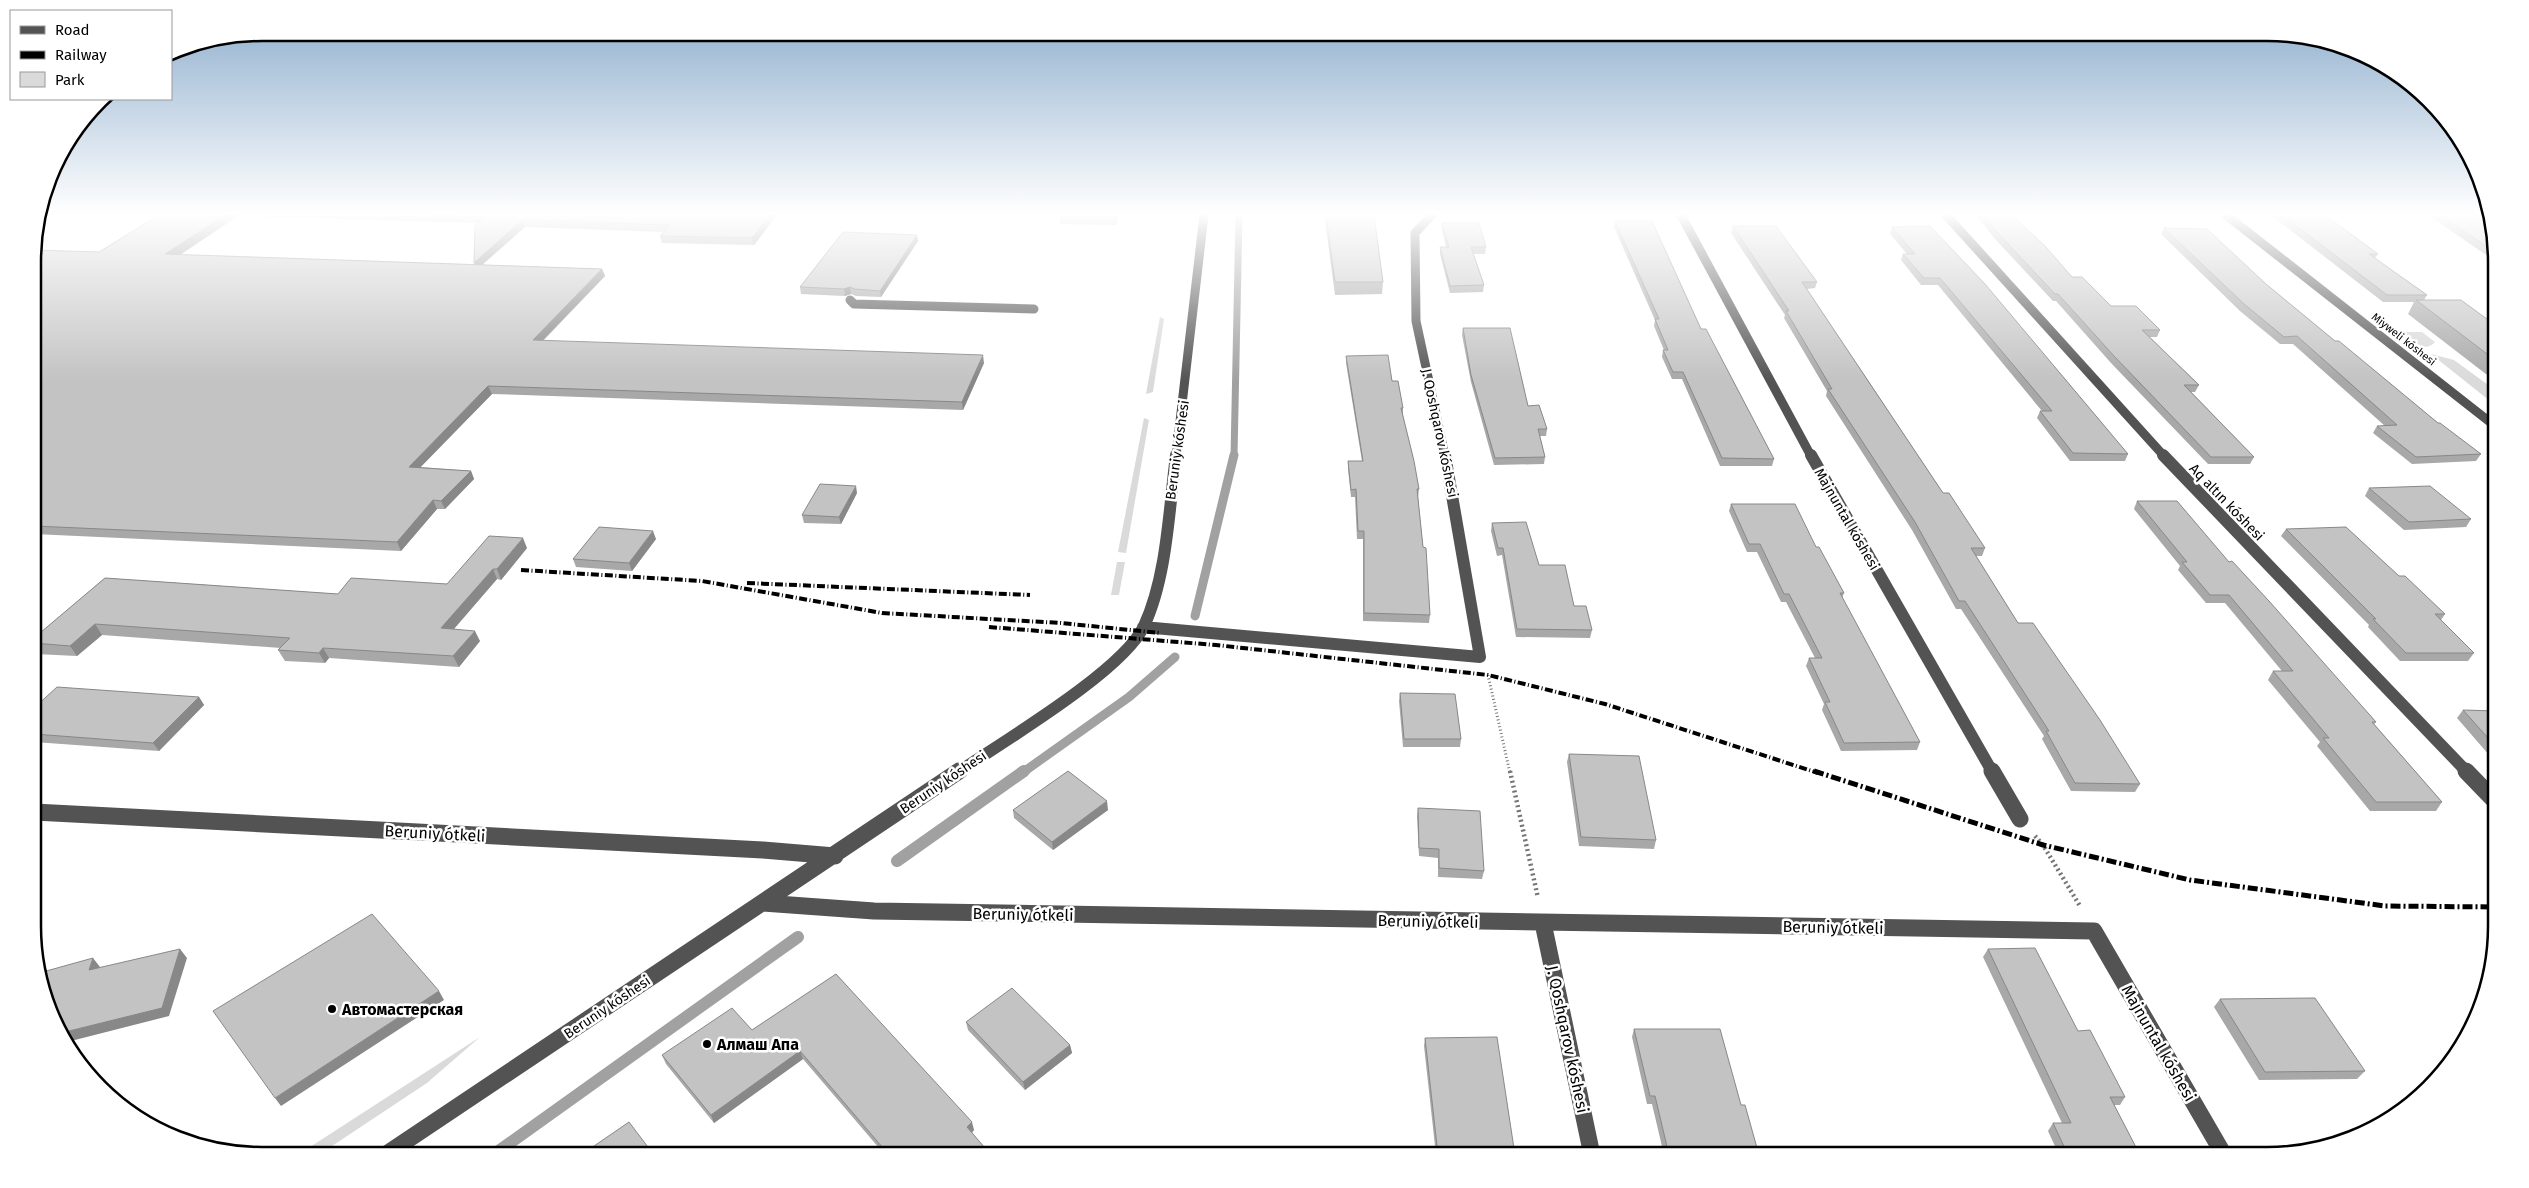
<svg xmlns="http://www.w3.org/2000/svg" width="2529" height="1188" font-family="'Fira Sans',sans-serif">
  <rect width="100%" height="100%" fill="#fff"/>
  <!-- green -->
  <path fill="#dadada" d="M 1160,317 L 1164,319 L 1153,392 L 1146,394 Z
    M 2403,332 L 2422,332 L 2435,342 C 2424,354 2412,340 2403,332 Z
    M 2431,354 L 2454,360 L 2495,390 L 2495,405 Z
    M 1144,418 L 1149,420 L 1126,553 L 1118,552 Z
    M 1117,562 L 1125,562 L 1119,595 L 1111,595 Z
    M 480,1037 L 427,1083 L 332,1146 L 316,1151 L 310,1147 Z"/>
  <g fill="none" stroke-linecap="round" stroke-linejoin="round">
    <!-- stream-far2 -->
    <path stroke="#a1a1a1" stroke-width="7" d="M 1234,456 L 1239,215"/>
    <!-- stream-far1 -->
    <path stroke="#a1a1a1" stroke-width="9" d="M 1195,616 L 1234,455
      M 1022,773 L 1129,697 L 1175,657"/>
    <!-- stream -->
    <path stroke="#a1a1a1" stroke-width="12" d="M 897,861 L 1024,771
      M 493,1155 L 798,937"/>
    <!-- path-far1 -->
    <path stroke="#757575" stroke-width="3" stroke-dasharray="1 2.5" stroke-linecap="butt" d="M 1488,675 L 1510,773"/>
    <!-- path -->
    <path stroke="#757575" stroke-width="4.5" stroke-dasharray="2 3" stroke-linecap="butt" d="M 1510,771 L 1538,898
      M 2035,836 L 2043,845 L 2080,906"/>
    <!-- minor-far2 -->
    <path stroke="#535353" stroke-width="9" d="M 1432,215 L 1415,233 L 1416,321 L 1445,456
      M 1681,215 L 1811,456
      M 1946,215 L 2164,456
      M 2226,215 L 2495,426
      M 850,300 L 854,304 L 1034,309
      M 1176,456 L 1204,215"/>
    <!-- minor-far1 -->
    <path stroke="#535353" stroke-width="12" d="M 1811,455 L 1993,773
      M 2163,455 L 2468,773
      M 1143,627 L 1480,657 L 1445,455
      M 957,773 C 1002,742 1123,671 1144,626 C 1167,577 1169,509 1176,455"/>
    <!-- minor -->
    <path stroke="#535353" stroke-width="17" d="M 1992,771 L 2020,819
      M 2466,771 L 2496,802
      M 34,812 L 763,850 L 835,856
      M 763,903 L 874,911 L 2094,931 L 2224,1155
      M 1543,923 L 1592,1155
      M 385,1155 L 959,771"/>
    <!-- rail-far1 -->
    <path stroke="#000" stroke-width="4" stroke-dasharray="8 2.5 1 2.5" stroke-linecap="butt" d="M 521,570 L 702,581 L 882,613 L 1061,623 L 1160,633
      M 747,583 L 1030,595
      M 989,627 L 1216,645 L 1488,675 L 1605,704 L 1818,773"/>
    <!-- rail -->
    <path stroke="#000" stroke-width="5" stroke-dasharray="10 3 2 3" stroke-linecap="butt" d="M 1814,771 L 2043,845 L 2190,880 L 2385,906 L 2496,907"/>
  </g>
  <!-- wall -->
  <path fill="#a8a8a8" fill-rule="evenodd" d="M 159,215 L 777,215 L 754,245 L 662,243 L 660,236 L 664,232 L 525,227 L 482,265 L 602,269 L 605,276 L 543,341 L 984,363 L 963,410 L 492,394 L 420,467 L 471,471 L 474,479 L 445,509 L 437,509 L 401,551 L 34,534 L 33,250 L 99,252 ZM 238,216 L 477,223 L 474,265 L 180,255 Z
    M 1059,215 L 1118,215 L 1116,225 L 1060,224 Z
    M 1325,215 L 1374,215 L 1383,282 L 1382,294 L 1335,295 L 1325,220 Z
    M 1976,215 L 2012,215 L 2072,277 L 2111,306 L 2160,330 L 2157,337 L 2150,337 L 2199,385 L 2195,392 L 2191,392 L 2254,457 L 2250,464 L 2208,464 L 2111,363 L 2056,301 L 2053,301 L 1995,239 Z
    M 2271,215 L 2325,215 L 2378,254 L 2375,258 L 2427,295 L 2424,300 L 2495,325 L 2495,381 L 2408,314 L 2414,302 L 2383,302 Z
    M 2432,215 L 2490,215 L 2495,233 L 2495,261 L 2431,217 Z
    M 1615,221 L 1701,329 L 1774,459 L 1772,466 L 1720,466 L 1682,379 L 1672,379 L 1662,357 L 1663,350 L 1664,350 L 1654,326 L 1655,320 L 1614,227 Z
    M 1442,223 L 1486,247 L 1485,254 L 1473,254 L 1484,285 L 1483,292 L 1450,293 L 1440,254 L 1440,247 L 1446,247 L 1442,230 Z
    M 1733,226 L 1817,282 L 1815,288 L 1807,289 L 1943,493 L 1985,548 L 1982,556 L 1976,556 L 2018,623 L 2140,784 L 2135,792 L 2071,791 L 2042,739 L 2044,736 L 1961,609 L 1956,609 L 1912,530 L 1826,396 L 1827,391 L 1784,318 L 1785,315 L 1731,233 Z
    M 1892,227 L 2128,454 L 2125,461 L 2070,461 L 2037,418 L 2040,411 L 2042,411 L 1938,285 L 1921,285 L 1901,260 L 1903,254 L 1907,254 L 1890,234 Z
    M 2164,228 L 2266,284 L 2335,341 L 2438,423 L 2481,454 L 2476,461 L 2412,464 L 2373,433 L 2377,426 L 2385,426 L 2293,344 L 2280,344 L 2240,311 L 2161,234 Z
    M 917,235 L 918,241 L 881,297 L 856,296 L 851,294 L 845,296 L 801,294 L 800,287 Z
    M 1463,328 L 1547,429 L 1546,436 L 1540,436 L 1545,457 L 1544,464 L 1494,465 L 1471,382 L 1462,335 Z
    M 1346,356 L 1392,381 L 1403,408 L 1403,416 L 1419,489 L 1418,497 L 1430,615 L 1429,623 L 1363,621 L 1363,539 L 1357,539 L 1355,497 L 1351,497 L 1348,469 L 1348,461 L 1362,461 L 1346,363 Z
    M 2369,488 L 2471,519 L 2466,527 L 2404,530 L 2365,496 Z
    M 857,493 L 841,524 L 804,523 L 802,515 Z
    M 2137,501 L 2229,562 L 2376,722 L 2374,724 L 2442,802 L 2436,811 L 2370,811 L 2317,746 L 2320,742 L 2268,680 L 2273,671 L 2282,671 L 2225,603 L 2206,603 L 2178,570 L 2180,566 L 2134,509 Z
    M 1731,504 L 1816,547 L 1844,593 L 1842,598 L 1920,742 L 1917,750 L 1841,751 L 1822,710 L 1824,704 L 1806,666 L 1809,658 L 1815,658 L 1786,602 L 1781,602 L 1757,552 L 1747,552 L 1729,511 Z
    M 1492,523 L 1539,565 L 1574,606 L 1592,630 L 1590,638 L 1516,637 L 1502,555 L 1497,556 L 1491,531 Z
    M 2286,529 L 2399,576 L 2445,614 L 2441,620 L 2474,653 L 2468,661 L 2400,661 L 2368,627 L 2369,625 L 2281,536 Z
    M 656,539 L 632,571 L 576,567 L 573,559 Z
    M 527,548 L 501,580 L 497,579 L 454,629 L 480,641 L 459,667 L 329,658 L 325,663 L 285,661 L 278,650 L 281,648 L 102,635 L 77,656 L 35,654 L 34,652 L 34,638 L 105,578 L 338,594 L 447,584 Z
    M 1400,693 L 1461,739 L 1460,747 L 1403,747 L 1399,701 Z
    M 199,697 L 204,705 L 159,751 L 34,742 L 34,708 Z
    M 2463,710 L 2496,711 L 2496,763 L 2457,718 Z
    M 1569,754 L 1656,840 L 1654,849 L 1579,846 L 1567,762 Z
    M 1418,808 L 1484,871 L 1482,879 L 1438,877 L 1438,858 L 1419,856 L 1417,816 Z
    M 1013,810 L 1108,810 L 1053,850 L 1014,818 Z
    M 1988,949 L 2078,1031 L 2125,1097 L 2120,1105 L 2114,1105 L 2140,1155 L 2059,1155 L 2048,1131 L 2053,1123 L 2062,1123 L 1983,957 Z
    M 836,974 L 974,1130 L 972,1133 L 991,1155 L 885,1155 L 803,1059 L 714,1123 L 666,1064 L 662,1055 L 752,1030 Z
    M 2220,999 L 2365,1071 L 2357,1079 L 2259,1080 L 2214,1007 Z
    M 966,1022 L 1070,1045 L 1072,1053 L 1025,1090 L 968,1030 Z
    M 1634,1029 L 1741,1105 L 1759,1155 L 1664,1155 L 1652,1104 L 1647,1104 L 1632,1037 Z
    M 1425,1038 L 1515,1155 L 1436,1155 L 1424,1046 Z"/>
  <!-- shaded-wall -->
  <path fill="#888" d="M 225,215 L 238,215 L 238,216 L 169,262 L 165,254 Z
    M 770,215 L 777,215 L 754,245 L 752,238 Z
    M 1115,215 L 1118,215 L 1116,225 Z
    M 522,220 L 525,227 L 476,270 L 474,263 Z
    M 917,235 L 918,241 L 881,297 L 880,291 Z
    M 602,269 L 605,276 L 535,348 L 533,340 Z
    M 850,287 L 851,294 L 845,296 L 844,289 Z
    M 983,355 L 984,363 L 963,410 L 962,402 Z
    M 488,386 L 492,394 L 413,475 L 409,467 Z
    M 471,471 L 474,479 L 445,509 L 441,501 Z
    M 856,486 L 857,493 L 841,524 L 839,517 Z
    M 433,500 L 437,509 L 401,551 L 397,542 Z
    M 653,531 L 656,539 L 632,571 L 629,563 Z
    M 523,538 L 527,548 L 501,580 L 497,569 Z
    M 493,569 L 497,579 L 446,638 L 441,628 Z
    M 95,624 L 102,635 L 77,656 L 70,646 Z
    M 475,631 L 480,641 L 459,667 L 453,656 Z
    M 323,648 L 329,658 L 325,663 L 319,653 Z
    M 199,697 L 204,705 L 159,751 L 153,743 Z
    M 1107,801 L 1108,810 L 1053,850 L 1052,842 Z
    M 180,949 L 187,958 L 169,1016 L 67,1042 L 61,1033 Z
    M 93,958 L 100,967 L 96,979 L 89,970 Z
    M 439,991 L 444,1000 L 281,1106 L 275,1098 Z
    M 1070,1045 L 1072,1053 L 1025,1090 L 1023,1082 Z
    M 800,1051 L 803,1059 L 714,1123 L 711,1115 Z
    M 972,1122 L 974,1130 L 969,1135 L 967,1127 Z"/>
  <!-- building -->
  <path fill="#c3c3c3" stroke="#888" d="M 159,215 L 225,215 L 165,254 L 602,269 L 533,340 L 983,355 L 962,402 L 488,386 L 409,467 L 471,471 L 441,501 L 433,500 L 397,542 L 34,526 L 33,250 L 99,252 Z
    M 434,215 L 770,215 L 752,238 L 660,236 L 670,225 L 522,220 L 474,263 L 475,225 L 485,217 Z
    M 1326,215 L 1374,215 L 1383,282 L 1335,282 Z
    M 1983,215 L 2012,215 L 2046,247 L 2072,277 L 2082,277 L 2111,306 L 2136,306 L 2160,330 L 2142,330 L 2199,385 L 2184,385 L 2254,457 L 2211,457 L 2114,356 L 2058,294 L 2055,294 L 1997,232 Z
    M 2282,215 L 2325,215 L 2378,254 L 2369,254 L 2427,295 L 2387,295 Z
    M 2440,215 L 2490,215 L 2495,233 L 2495,252 Z
    M 1615,221 L 1652,221 L 1701,329 L 1706,329 L 1774,459 L 1722,458 L 1683,372 L 1673,372 L 1663,350 L 1668,350 L 1655,319 L 1659,319 Z
    M 1442,223 L 1479,223 L 1486,247 L 1471,247 L 1484,285 L 1450,286 L 1440,247 L 1449,247 Z
    M 1733,226 L 1776,226 L 1817,282 L 1802,282 L 1943,493 L 1949,493 L 1985,548 L 1971,548 L 2018,623 L 2033,623 L 2100,720 L 2140,784 L 2075,783 L 2046,731 L 2049,731 L 1965,601 L 1959,601 L 1915,522 L 1828,389 L 1832,389 L 1786,311 L 1789,311 Z
    M 1930,226 L 1985,284 L 2128,454 L 2073,453 L 2040,411 L 2052,411 L 1940,278 L 1924,278 L 1903,254 L 1915,254 L 1892,227 Z
    M 2164,228 L 2207,229 L 2266,284 L 2335,341 L 2339,341 L 2438,423 L 2440,423 L 2481,454 L 2416,457 L 2377,426 L 2397,425 L 2297,336 L 2284,337 L 2244,304 Z
    M 843,232 L 917,235 L 880,291 L 854,289 L 850,287 L 844,289 L 800,287 Z
    M 2416,300 L 2461,300 L 2495,325 L 2495,360 Z
    M 1463,328 L 1510,328 L 1528,406 L 1539,405 L 1547,429 L 1538,429 L 1545,457 L 1495,458 L 1471,375 Z
    M 1388,355 L 1392,381 L 1398,381 L 1403,408 L 1401,408 L 1414,461 L 1419,489 L 1417,489 L 1423,547 L 1426,548 L 1430,615 L 1364,613 L 1364,531 L 1358,531 L 1356,489 L 1351,490 L 1348,461 L 1363,461 L 1346,356 Z
    M 820,484 L 856,486 L 839,517 L 802,515 Z
    M 2430,486 L 2471,519 L 2409,522 L 2369,488 Z
    M 2137,501 L 2177,501 L 2229,562 L 2232,561 L 2269,601 L 2376,722 L 2372,722 L 2442,802 L 2376,802 L 2323,738 L 2329,738 L 2273,671 L 2293,671 L 2229,595 L 2210,595 L 2182,562 L 2187,562 Z
    M 1731,504 L 1795,504 L 1816,547 L 1819,547 L 1844,593 L 1840,593 L 1920,742 L 1844,743 L 1825,702 L 1830,702 L 1809,658 L 1822,658 L 1789,594 L 1784,594 L 1760,544 L 1749,544 Z
    M 1526,522 L 1539,565 L 1565,565 L 1574,606 L 1586,606 L 1592,630 L 1517,629 L 1503,548 L 1498,548 L 1492,523 Z
    M 599,527 L 653,531 L 629,563 L 573,559 Z
    M 2346,527 L 2399,576 L 2405,576 L 2445,614 L 2435,614 L 2474,653 L 2406,653 L 2373,619 L 2376,619 L 2286,529 Z
    M 489,536 L 523,538 L 497,569 L 493,569 L 441,628 L 475,631 L 453,656 L 323,648 L 319,653 L 278,650 L 290,638 L 95,624 L 70,646 L 34,643 L 34,638 L 105,578 L 338,594 L 351,578 L 447,584 Z
    M 57,687 L 199,697 L 153,743 L 34,734 L 34,708 Z
    M 1400,693 L 1455,694 L 1461,739 L 1404,739 Z
    M 2463,710 L 2496,711 L 2496,747 Z
    M 1569,754 L 1639,756 L 1656,840 L 1581,837 Z
    M 1068,771 L 1107,801 L 1052,842 L 1013,810 Z
    M 1418,808 L 1480,811 L 1484,871 L 1439,868 L 1439,849 L 1419,848 Z
    M 372,914 L 439,991 L 275,1098 L 213,1011 Z
    M 2035,948 L 2078,1031 L 2090,1030 L 2125,1097 L 2110,1097 L 2140,1155 L 2068,1155 L 2053,1123 L 2071,1123 L 1988,949 Z
    M 180,949 L 162,1008 L 61,1033 L 50,1013 L 39,973 L 93,958 L 89,970 Z
    M 836,974 L 972,1122 L 967,1127 L 991,1155 L 889,1155 L 800,1051 L 711,1115 L 662,1055 L 732,1008 L 752,1030 Z
    M 1012,988 L 1070,1045 L 1023,1082 L 966,1022 Z
    M 2315,998 L 2365,1071 L 2265,1072 L 2220,999 Z
    M 1634,1029 L 1720,1029 L 1741,1105 L 1745,1105 L 1759,1155 L 1669,1155 L 1655,1096 L 1650,1096 Z
    M 1497,1037 L 1515,1155 L 1438,1155 L 1425,1038 Z
    M 629,1122 L 654,1155 L 581,1155 Z"/>
  <!-- sky -->
  <linearGradient id="sky" x2="0" y2="1"><stop stop-color="#8baccc"/><stop offset="0.56" stop-color="#fff"/><stop offset="1" stop-color="#fff" stop-opacity="0"/></linearGradient>
  <rect width="2529" height="381" fill="url(#sky)"/>
  <!-- markers -->
  <g fill="#000" stroke="#fff" stroke-width="2">
    <circle cx="332" cy="1009" r="5"/>
    <circle cx="707" cy="1044" r="5"/>
  </g>
  <g text-anchor="middle" stroke-width="5" stroke-linejoin="round" paint-order="stroke">
    <!-- far-street labels -->
    <g font-size="11" fill="#000" stroke="#fff">
      <text transform="translate(2404 339) rotate(38)" y="4">Miyweli kóshesi</text>
    </g>
    <!-- street labels -->
    <g font-size="14" fill="#000" stroke="#fff">
      <text transform="translate(1440 433) rotate(78)" y="5">J. Qoshqarov kóshesi</text>
      <text transform="translate(1177 450) rotate(-82)" y="5">Beruniy kóshesi</text>
      <text transform="translate(2227 502) rotate(46)" y="5">Aq altın kóshesi</text>
      <text transform="translate(1847 519) rotate(60)" y="5">Majnuntal kóshesi</text>
      <text transform="translate(943 782) rotate(-34)" y="5">Beruniy kóshesi</text>
      <text transform="translate(607 1007) rotate(-34)" y="5">Beruniy kóshesi</text>
    </g>
    <!-- near-street labels -->
    <g font-size="16" fill="#000" stroke="#fff">
      <text transform="translate(435 833) rotate(3)" y="6">Beruniy ótkeli</text>
      <text transform="translate(1023 914) rotate(1)" y="6">Beruniy ótkeli</text>
      <text transform="translate(1428 921) rotate(1)" y="6">Beruniy ótkeli</text>
      <text transform="translate(1833 927) rotate(1)" y="6">Beruniy ótkeli</text>
      <text transform="translate(1568 1039) rotate(78)" y="6">J. Qoshqarov kóshesi</text>
      <text transform="translate(2159 1043) rotate(60)" y="6">Majnuntal kóshesi</text>
    </g>
    <!-- near-poi labels -->
    <g font-size="16" font-weight="bold" fill="#000" stroke="#fff" text-anchor="start">
      <text x="342" y="1015">Автомастерская</text>
      <text x="717" y="1050">Алмаш Апа</text>
    </g>
  </g>
  <!-- crop -->
  <path d="M0 0H2529V1188H0ZM262 41H2267A221 221 0 0 1 2488 262V926A221 221 0 0 1 2267 1147H262A221 221 0 0 1 41 926V262A221 221 0 0 1 262 41Z" fill="#fff" fill-rule="evenodd"/>
  <path fill="none" stroke="#000" stroke-width="2.5" d="M262 41H2267A221 221 0 0 1 2488 262V926A221 221 0 0 1 2267 1147H262A221 221 0 0 1 41 926V262A221 221 0 0 1 262 41Z"/>
  <!-- legend -->
  <rect x="10" y="10" width="162" height="90" fill="#ffffff" stroke="#999999"/>
  <rect x="20" y="26" width="25" height="8" fill="#535353" stroke="#999999"/>
  <text x="55" y="35" font-size="15" fill="#000000">Road</text>
  <rect x="20" y="51" width="25" height="8" fill="#000000" stroke="#999999"/>
  <text x="55" y="60" font-size="15" fill="#000000">Railway</text>
  <rect x="20" y="72" width="25" height="15" fill="#dadada" stroke="#999999"/>
  <text x="55" y="85" font-size="15" fill="#000000">Park</text>
</svg>
